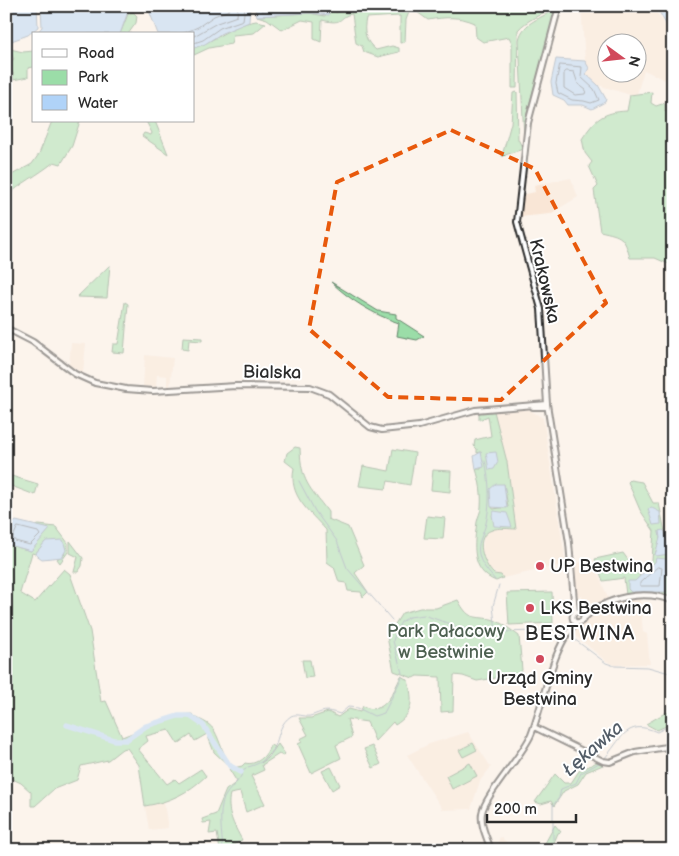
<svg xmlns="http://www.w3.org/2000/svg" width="679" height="856" font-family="'Balsamiq Sans',sans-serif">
  <rect width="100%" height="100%" fill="#fcf4ec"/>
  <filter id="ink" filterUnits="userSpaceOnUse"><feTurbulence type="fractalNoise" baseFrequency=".02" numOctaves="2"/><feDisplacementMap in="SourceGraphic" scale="10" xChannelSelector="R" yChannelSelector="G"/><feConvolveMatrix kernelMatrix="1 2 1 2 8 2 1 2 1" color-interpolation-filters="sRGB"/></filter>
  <g filter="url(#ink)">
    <!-- built -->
    <path fill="#f9e6d6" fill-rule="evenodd" d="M 652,6 L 673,36 L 673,84 L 644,70 L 637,94 L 630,95 L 598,85 L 588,78 L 585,74 L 589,68 L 585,61 L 581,7 ZM 606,42 L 636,42 L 636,72 L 606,72 Z
      M 571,178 L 578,197 L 550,214 L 519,217 L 522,195 L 535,192 L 534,185 Z
      M 71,343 L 86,344 L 83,373 L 69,365 Z
      M 145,355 L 173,358 L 170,387 L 167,387 L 167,376 L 157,375 L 156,387 L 143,386 Z
      M 528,409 L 543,418 L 566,564 L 503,578 L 489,569 L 482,551 L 484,535 L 493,529 L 516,528 L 507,462 L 494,411 Z
      M 593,560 L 608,598 L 586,610 L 583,609 L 581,596 L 578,596 L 575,588 L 573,564 Z
      M 640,599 L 643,632 L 647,634 L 650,664 L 615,665 L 606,661 L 571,632 L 611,603 L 619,600 Z
      M 468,732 L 491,767 L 480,781 L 471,809 L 443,810 L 407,755 L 429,744 Z
      M 164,802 L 168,828 L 149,830 L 145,807 Z
      M 500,837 L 517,850 L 494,850 Z"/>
    <!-- green -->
    <path fill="#9bdda8" stroke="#63846a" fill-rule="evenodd" d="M 328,6 L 334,6 L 336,13 L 344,6 L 379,6 L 383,10 L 405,6 L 464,10 L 480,6 L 508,6 L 538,11 L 543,6 L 552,6 C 542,16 527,19 518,30 L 517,88 L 512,88 L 512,43 L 509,37 L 483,42 L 476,37 L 475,23 C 459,16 445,17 428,20 L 417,12 L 409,12 L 406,20 L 405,42 L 400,43 L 400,16 L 366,18 C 363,32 365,41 376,50 L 392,46 L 399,48 L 399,52 L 378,57 L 364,52 L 362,46 L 356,43 L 352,14 C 338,16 345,26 322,20 L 321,42 L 314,39 L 314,22 L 302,20 L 282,30 L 267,19 L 257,16 L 309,13 L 325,16 Z
      M 556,8 L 527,113 L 524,138 L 519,40 C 523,21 542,19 556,8 Z
      M 133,12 L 137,16 L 136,23 L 128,34 L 120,34 L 128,14 Z
      M 256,21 L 266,23 L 254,33 L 233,35 L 231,44 L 209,48 L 194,55 L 194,48 C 215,41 233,24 256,21 Z
      M 6,48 L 23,52 L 34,51 L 34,67 L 28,68 L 28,77 L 13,80 L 13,73 L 6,70 L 6,64 L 14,59 L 10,53 L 6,54 Z
      M 517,92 L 518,139 L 523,149 L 502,156 L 511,123 L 513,93 Z
      M 652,92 L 651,103 L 656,106 L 665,103 L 665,111 L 673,113 L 673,266 L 655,258 L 630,258 C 624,236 622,236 600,231 L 594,190 L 598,186 L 589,166 L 592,162 L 585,153 L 582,139 C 595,119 603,112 627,111 L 630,95 Z
      M 52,121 L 80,121 L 72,146 L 61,164 L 54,162 C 38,175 21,183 6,197 L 6,178 L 32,164 L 39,154 Z
      M 146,121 L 155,121 L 168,154 L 142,136 L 144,133 L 151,135 L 152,133 Z
      M 110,265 L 107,298 L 77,297 Z
      M 331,282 L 378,311 L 396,314 L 396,318 L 424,336 L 417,340 L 397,336 L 399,323 C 374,315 350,300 331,282 Z
      M 125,302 L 128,304 L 124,353 L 112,352 L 113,344 L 118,344 Z
      M 183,337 L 202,338 L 202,341 L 189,340 L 188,350 L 182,349 Z
      M 494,411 L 507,462 L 516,529 C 509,529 499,527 492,530 C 473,536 483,564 494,574 L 501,575 L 503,578 L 496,581 C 470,571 474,544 477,522 C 478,516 481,512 481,507 C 482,493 480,482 476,469 L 481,469 L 481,452 L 477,453 L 477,449 L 474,446 L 475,440 L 491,436 L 488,416 L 479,420 L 479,412 ZM 504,484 L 508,507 L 493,509 L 490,491 Z
      M 295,447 L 300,448 C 301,482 309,486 328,512 L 328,519 L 348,527 L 364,565 L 355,573 L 368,592 L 363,597 L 361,592 L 348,591 L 346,583 L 339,582 L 334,567 L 327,562 L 326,530 C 309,511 288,496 294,468 L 285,461 L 287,453 Z
      M 393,449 L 415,453 L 410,485 L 388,481 L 386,489 L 359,486 L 363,466 L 389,471 Z
      M 433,470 L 451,471 L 450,492 L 431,490 Z
      M 8,475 L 38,484 L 35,495 L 6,484 Z
      M 630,480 L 642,482 L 653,503 L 659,503 L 665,532 L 659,531 L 660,538 L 655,555 L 669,554 L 673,598 L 660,595 L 626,595 L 624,578 L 603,581 L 595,559 L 623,553 L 640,576 L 628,589 L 631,592 L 666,592 L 667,572 L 655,562 L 646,571 L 652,560 L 654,531 L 640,510 L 628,482 Z
      M 427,516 L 445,518 L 443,539 L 424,538 Z
      M 39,525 L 56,527 L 68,543 L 68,552 L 60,563 L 57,559 L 65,554 L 46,541 L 35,554 L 32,553 L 20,593 L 35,602 L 64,569 L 70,574 L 90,631 L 101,702 L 106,701 L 122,737 L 178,715 L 192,714 C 199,721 208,721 214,730 C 221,742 222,755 232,765 L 229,766 L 214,752 L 207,734 L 195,741 L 191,735 L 178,744 L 169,730 L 146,736 L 148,741 L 138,749 L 167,784 L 175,779 L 179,783 L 201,769 L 206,776 C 188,793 170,802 145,806 L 139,765 L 127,748 L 122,749 L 108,760 L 81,766 L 77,780 L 54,789 L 35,806 L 31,806 L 31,792 L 21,783 L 6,776 L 6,544 L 31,551 L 49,529 L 35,526 Z
      M 70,541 L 83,558 L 82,566 L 78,572 L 74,572 L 78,557 L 70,553 Z
      M 552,592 L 553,623 L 509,625 L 507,593 Z
      M 458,600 C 469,620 472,616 491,619 C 500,621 511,630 519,636 L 522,670 L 520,674 L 477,681 L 463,676 L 454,675 L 453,711 L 441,712 L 440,677 L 417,676 L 413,678 L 394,671 L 387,637 L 402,613 L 420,608 L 436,608 Z
      M 302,660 L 310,660 L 313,677 L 305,678 Z
      M 401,676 L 408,680 C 413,701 414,713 395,725 L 393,722 L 375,741 L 367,722 L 347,719 L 352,737 L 336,745 L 341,758 L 311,773 L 298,744 L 302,742 L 300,739 L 308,735 L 299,718 L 311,718 L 328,712 L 338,717 L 349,709 L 360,712 L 363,706 C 384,717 393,693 401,676 Z
      M 673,712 L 673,723 L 657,730 L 646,724 L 665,713 Z
      M 473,743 L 477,750 L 463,757 L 459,750 Z
      M 278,744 L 285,754 L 283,756 L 279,754 L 262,765 L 264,770 L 251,776 L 265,804 L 246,812 L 240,792 L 230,794 C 226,812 234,825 242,840 L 225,850 L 220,850 L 217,833 L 209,834 L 211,822 L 203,823 L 202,819 L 216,814 L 226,790 L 237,782 L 229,769 L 242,766 L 245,763 C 256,766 267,756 270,745 L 275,747 L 261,763 L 268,758 Z
      M 372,746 L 381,764 L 373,768 L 364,749 Z
      M 597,762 L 603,765 L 586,772 L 578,784 L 564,791 L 554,806 L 551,801 L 541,804 L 535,802 L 555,774 L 564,783 L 571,783 L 579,771 Z
      M 470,763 L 477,776 L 452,789 L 446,776 Z
      M 331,767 L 340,785 L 332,790 L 322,771 Z
      M 555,825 L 561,832 L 558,833 L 551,850 L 544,850 L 544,845 Z"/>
    <!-- water -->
    <path fill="#b0d3f8" stroke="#7b90a6" d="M 6,6 L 37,6 L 38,27 L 28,35 L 6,43 Z
      M 41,6 L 130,6 L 120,34 L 36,34 L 42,27 Z
      M 144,6 L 250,6 L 249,22 L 222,33 L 205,44 L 194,48 L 194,34 L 158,34 L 148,8 Z
      M 254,6 L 328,6 L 329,15 L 309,13 L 257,16 Z
      M 426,6 L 480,6 L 464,10 Z
      M 508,6 L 543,6 L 538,11 Z
      M 656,6 L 673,6 L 673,30 L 667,26 Z
      M 556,59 L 585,61 L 589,68 L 586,74 L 598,85 L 606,99 L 605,102 L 592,109 L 583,105 L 568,105 L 564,100 L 553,95 L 551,82 Z
      M 481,452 L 484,467 L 476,469 L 474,456 Z
      M 496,452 L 498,462 L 494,469 L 489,470 L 486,453 Z
      M 496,484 L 504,484 L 507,508 L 491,507 L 490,489 Z
      M 652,508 L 660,512 L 661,524 L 653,525 L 648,509 Z
      M 494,511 L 507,513 L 512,527 L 494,526 L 492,515 Z
      M 16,521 L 50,529 L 31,551 L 6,544 L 13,523 Z
      M 663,530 L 665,532 L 669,554 L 656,556 L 655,555 L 660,538 L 659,531 Z
      M 63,540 L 66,550 L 62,557 L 42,559 L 35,554 L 46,541 Z
      M 656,558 L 666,559 L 666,592 L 631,592 L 628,589 L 628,581 L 635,581 L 655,562 Z"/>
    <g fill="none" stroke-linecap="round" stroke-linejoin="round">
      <!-- shore -->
      <path stroke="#606e7d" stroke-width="1" d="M 259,6 L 262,11 L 309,8 L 321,10 L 323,6
        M 182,34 L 198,27 L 214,16 L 229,10 L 231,6
        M 194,36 L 217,23 L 237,16 L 238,6
        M 194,43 L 203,40 L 220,28 L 243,20 L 245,6
        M 560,65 L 582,67 L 581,77 L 594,89 L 599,100 L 591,103 L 584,101 L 572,100 L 558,93 L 556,84 Z
        M 567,71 L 574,72 L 578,84 L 586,90 L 585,94 L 575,95 L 564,88 L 564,73 Z
        M 18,527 L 38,532 L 40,535 L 30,545 L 15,541 L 13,538 Z
        M 658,567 L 662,568 L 660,586 L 640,586 L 640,583 Z"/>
      <!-- stream -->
      <path stroke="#7b90a6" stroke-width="1" d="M 485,461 C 490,481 491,506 485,527 C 482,537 477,543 479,554 C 481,565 489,572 495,580
        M 299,481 L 315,511 L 337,541 L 347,568 L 392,620
        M 496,632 L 493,606 L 499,585
        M 402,673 L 393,641 L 396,631 L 401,622 L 409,617 L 424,615 L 476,633 L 562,630 L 606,663 L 615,666 L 648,667 L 673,674
        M 604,759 C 621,740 626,718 657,732 L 673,724
        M 248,767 C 287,757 270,730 291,716 C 297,713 304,717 310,716 C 325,711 324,709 340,714 L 348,707 L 358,708 L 374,716 L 384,713 L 402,677
        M 223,850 C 222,834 218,813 224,798 C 229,788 238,783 243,773 L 241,772 L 246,769
        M 547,850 L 553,840 L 553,805 L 559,798 L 561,789 L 576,783 L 581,773 L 601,762"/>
      <!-- river -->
      <path stroke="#b0d3f8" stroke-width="5.5" d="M 67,725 L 114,740 L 126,740 L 146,726 L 178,716 L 190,716 L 203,725 L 230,766 L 241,772"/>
      <!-- tertiary casing -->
      <g stroke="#2b2b2b" stroke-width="8">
        <path id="tertiary" d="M 559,6 L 528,123 L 517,222 L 541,309 L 547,404 L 569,543 L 575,612
          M 6,328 L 33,342 L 75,374 L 95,383 L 126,389 L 153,391 L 236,386 L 310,387 L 329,394 L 370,427 L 382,430 L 419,426 L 475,410 L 547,404
          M 533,407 L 545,407 L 547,404
          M572.5 617a5.5 5.5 0 1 1 11 0a5.5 5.5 0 1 1-11 0Z
          M 583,619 C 605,597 644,589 673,601
          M 534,727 L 603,761 L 610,762 L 635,752 L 673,746
          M 491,850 C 487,838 480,825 482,813 C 485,795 522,756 531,735 C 543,706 553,641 578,622"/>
      </g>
      <!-- tertiary -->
      <use href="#tertiary" stroke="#fff" stroke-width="4"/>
    </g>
  </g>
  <!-- marked area -->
  <path d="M0 0H679V856H0ZM 451,130 L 535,169 L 606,303 L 501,400 L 388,397 L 309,329 L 337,182 Z" fill="#fcf4ec" fill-opacity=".55" fill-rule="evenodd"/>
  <path fill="none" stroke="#e8590c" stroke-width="4" stroke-dasharray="10 6" stroke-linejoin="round" d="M 451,130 L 535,169 L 606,303 L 501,400 L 388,397 L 309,329 L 337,182 Z"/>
  <!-- markers -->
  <g fill="#d1495b" stroke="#fff" stroke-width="2">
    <circle cx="540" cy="566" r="5"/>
    <circle cx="530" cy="608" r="5"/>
    <circle cx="540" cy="659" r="5"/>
  </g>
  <g text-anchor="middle" stroke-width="4" stroke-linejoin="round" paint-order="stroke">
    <!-- street labels -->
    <g font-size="18" fill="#2b2b2b" stroke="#fff">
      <text transform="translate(545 281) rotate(77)" y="6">Krakowska</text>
      <text transform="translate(272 372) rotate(1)" y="6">Bialska</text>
    </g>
    <!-- poi labels -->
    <g font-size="18" fill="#2b2b2b" stroke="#fff" text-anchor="start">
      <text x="550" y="572">UP Bestwina</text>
      <text x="540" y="614">LKS Bestwina</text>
      <text x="540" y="684" text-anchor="middle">Urząd Gminy<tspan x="540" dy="21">Bestwina</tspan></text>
    </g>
    <!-- park labels -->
    <g font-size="18" fill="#4d6050" stroke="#fff">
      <text x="446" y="637">Park Pałacowy<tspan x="446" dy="21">w Bestwinie</tspan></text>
    </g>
    <!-- water labels -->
    <g font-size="19" font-style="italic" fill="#535d68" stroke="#fff">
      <text transform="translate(592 748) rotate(-41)" y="7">Łękawka</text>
    </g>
    <!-- quarter labels -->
    <g font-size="20" letter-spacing="1" fill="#2b2b2b" stroke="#fff">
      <text x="580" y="640">BESTWINA</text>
    </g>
  </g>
  <!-- margin -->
  <rect width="679" height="856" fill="none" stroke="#fff" stroke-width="25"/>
  <rect x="12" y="12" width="654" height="831" fill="none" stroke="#2b2b2b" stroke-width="2" filter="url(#ink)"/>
  <!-- legend -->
  <rect x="32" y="32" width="162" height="90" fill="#ffffff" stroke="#aaaaaa"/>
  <rect x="42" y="49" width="25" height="8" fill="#ffffff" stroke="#aaaaaa"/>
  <text x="78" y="58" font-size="15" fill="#2b2b2b">Road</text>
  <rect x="42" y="70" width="25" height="15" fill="#9bdda8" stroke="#aaaaaa"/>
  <text x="78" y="82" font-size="15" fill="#2b2b2b">Park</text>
  <rect x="42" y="95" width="25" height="15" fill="#b0d3f8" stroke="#aaaaaa"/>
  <text x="78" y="108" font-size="15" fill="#2b2b2b">Water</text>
  <!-- north arrow -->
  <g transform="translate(622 58) rotate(105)"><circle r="24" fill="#ffffff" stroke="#aaaaaa"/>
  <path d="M0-4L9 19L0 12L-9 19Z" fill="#d1495b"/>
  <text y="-8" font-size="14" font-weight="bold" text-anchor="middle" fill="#2b2b2b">N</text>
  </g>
  <!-- scale -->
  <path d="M487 814v8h89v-8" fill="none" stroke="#2b2b2b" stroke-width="2.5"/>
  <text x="494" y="814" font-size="15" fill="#2b2b2b" stroke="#ffffff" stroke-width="4" paint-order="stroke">200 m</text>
</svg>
